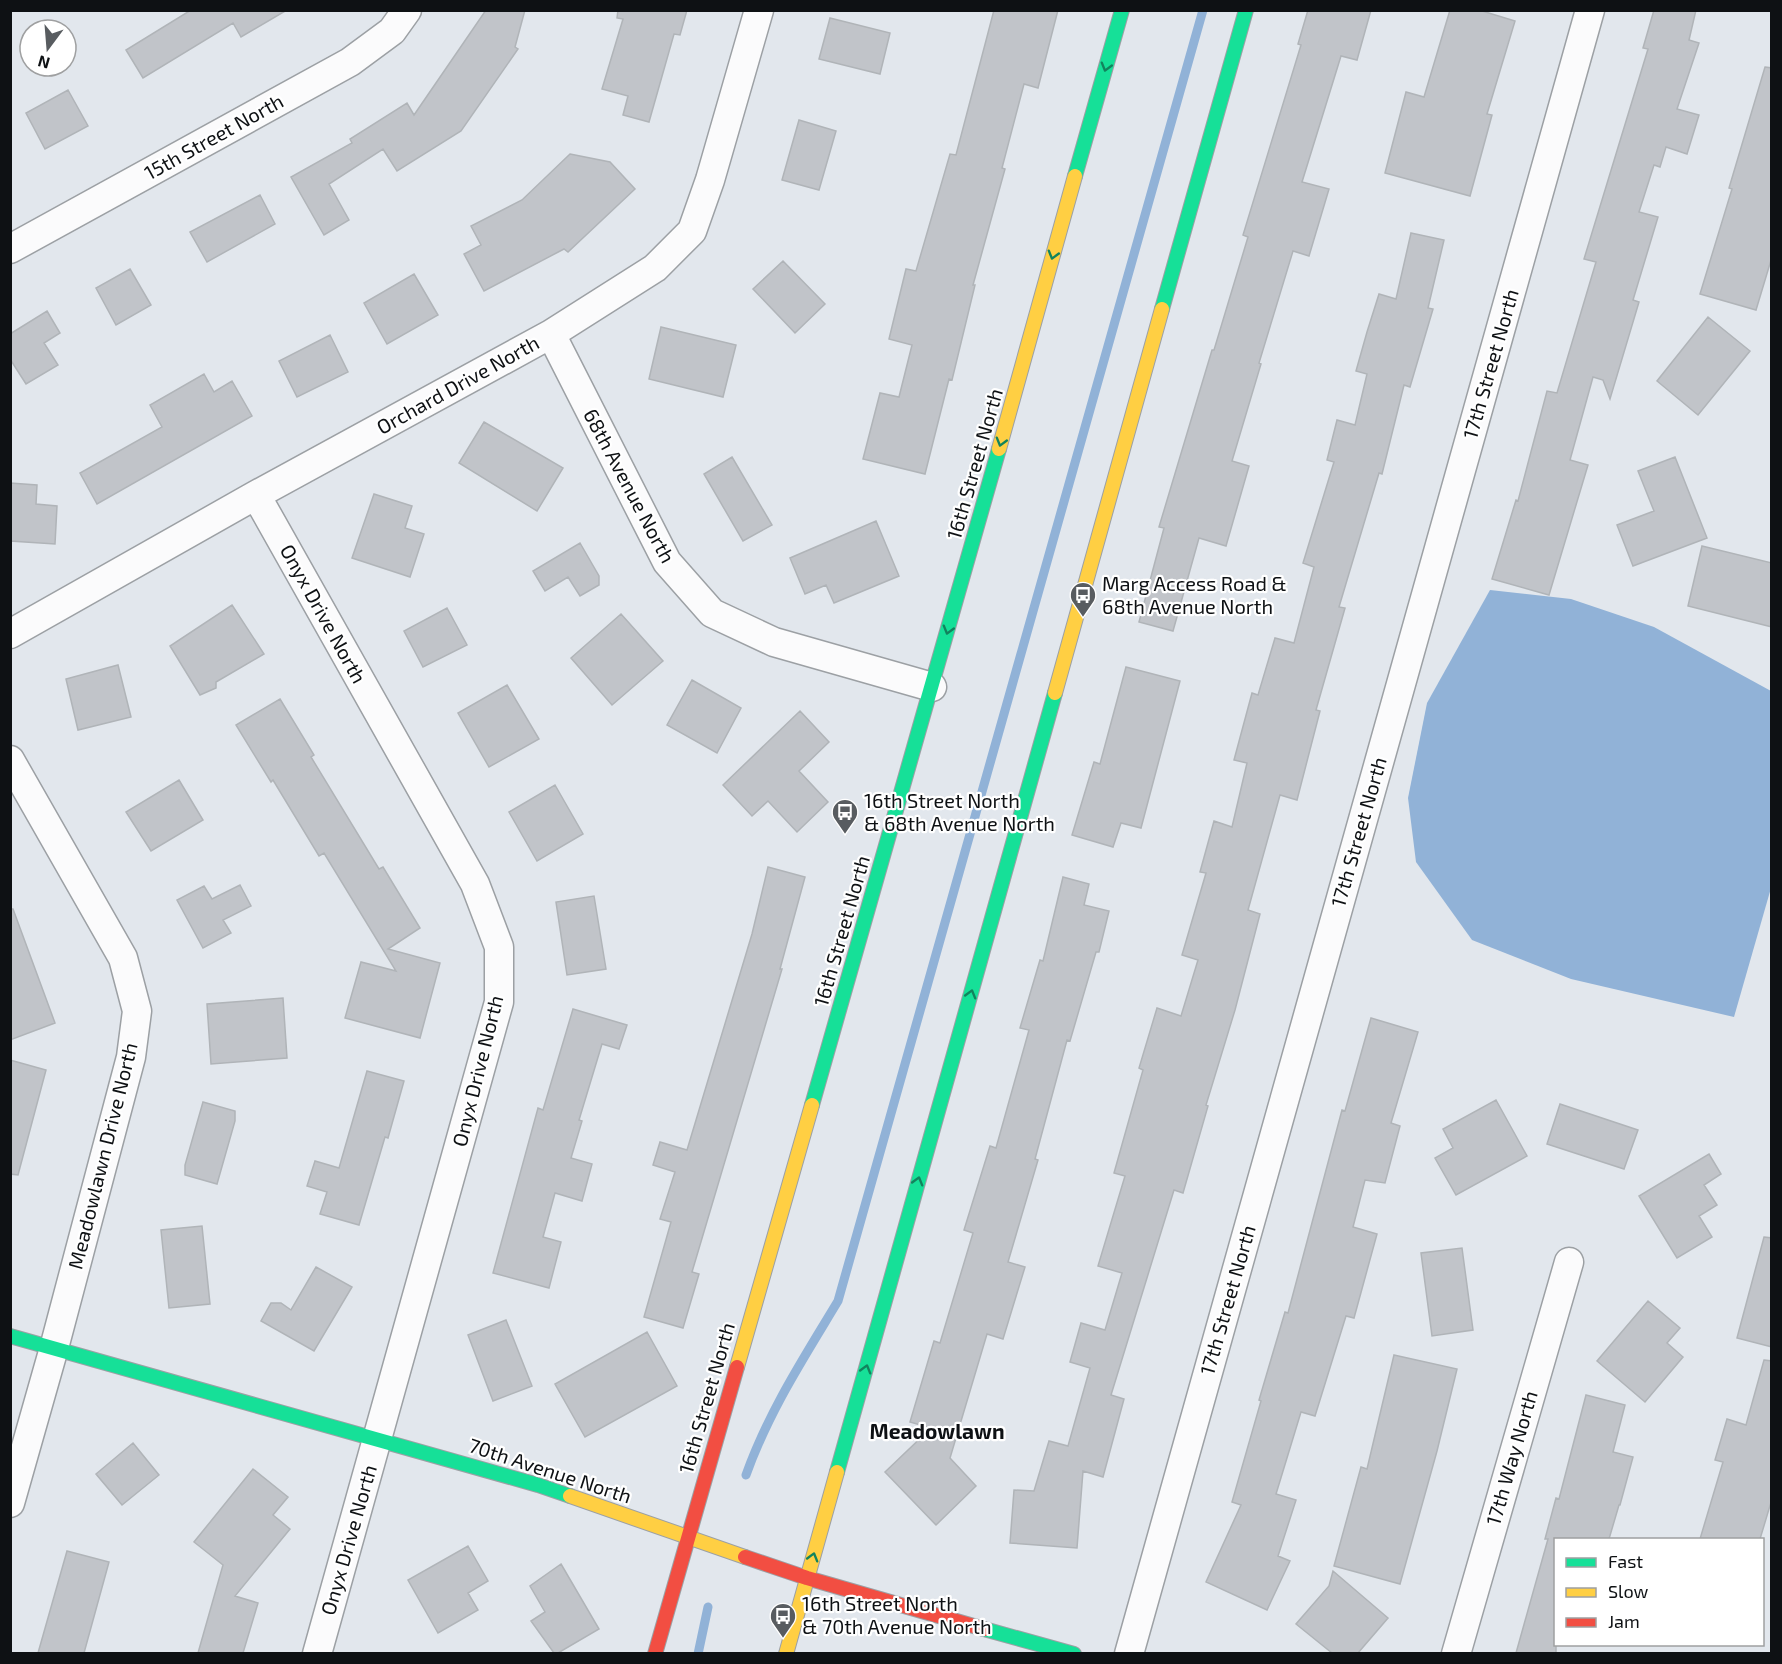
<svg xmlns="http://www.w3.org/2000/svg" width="1782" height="1664" font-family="'Exo 2',sans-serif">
  <rect width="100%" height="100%" fill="#e2e7ed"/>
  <!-- water -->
  <path fill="#91b2d7" d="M 1490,590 L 1571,599 L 1654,627 L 1771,691 L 1771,888 L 1734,1017 L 1571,979 L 1472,940 L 1416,862 L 1408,798 L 1427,703 Z"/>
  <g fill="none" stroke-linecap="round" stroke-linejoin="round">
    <!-- stream -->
    <path stroke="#91b2d7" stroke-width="9" d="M 746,1475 C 769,1411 803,1359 838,1301 L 1203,10
      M 698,1654 L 708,1607"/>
  </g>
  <!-- building -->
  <path fill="#c1c4c9" stroke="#b0b4b8" stroke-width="1.5" d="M 191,10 L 287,10 L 241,37 L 233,23 L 143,78 L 126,50 Z
    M 486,10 L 525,10 L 515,47 L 518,49 L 461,131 L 397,171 L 383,149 L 329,184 L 349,220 L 324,235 L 291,177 L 352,143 L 350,139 L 407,103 L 414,115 Z
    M 618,10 L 687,10 L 680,35 L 674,34 L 649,122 L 623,115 L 628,96 L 602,89 L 623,19 L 617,18 Z
    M 994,10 L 1058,10 L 1038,88 L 1024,84 L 1002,168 L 1005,169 L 973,285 L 975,285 L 952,380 L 949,379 L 925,474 L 863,459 L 880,393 L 899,397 L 912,345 L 889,339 L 906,269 L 916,271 L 950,154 L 956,155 Z
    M 1308,10 L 1371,10 L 1357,60 L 1341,56 L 1302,182 L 1329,189 L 1309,256 L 1293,251 L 1259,363 L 1261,364 L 1232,461 L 1249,466 L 1226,546 L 1199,538 L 1173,631 L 1139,622 L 1164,528 L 1159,527 L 1212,350 L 1214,350 L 1248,237 L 1243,235 L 1301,45 L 1298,44 Z
    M 1450,10 L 1479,10 L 1515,21 L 1487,114 L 1492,115 L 1470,196 L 1385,173 L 1406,92 L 1424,97 Z
    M 1654,10 L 1696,10 L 1689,40 L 1699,43 L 1677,109 L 1699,115 L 1687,154 L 1666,147 L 1660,167 L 1654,165 L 1639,212 L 1658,217 L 1633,300 L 1639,302 L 1610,399 L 1603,380 L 1593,377 L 1570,460 L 1588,465 L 1549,595 L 1492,579 L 1516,500 L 1518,501 L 1547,391 L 1557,393 L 1596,262 L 1584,259 L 1648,49 L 1643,48 Z
    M 830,18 L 890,33 L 880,74 L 819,59 Z
    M 1765,67 L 1772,68 L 1772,257 L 1756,310 L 1700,294 L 1732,189 L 1729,188 Z
    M 68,90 L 88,126 L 45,149 L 26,113 Z
    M 799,120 L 836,131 L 819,190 L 782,180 Z
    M 570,154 L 610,162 L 635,189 L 568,252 L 564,249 L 484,291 L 464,254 L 481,245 L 471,226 L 522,200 Z
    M 260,195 L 275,224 L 207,262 L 190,232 Z
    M 1411,233 L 1444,240 L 1428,308 L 1433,309 L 1410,387 L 1404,385 L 1382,474 L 1379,473 L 1339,607 L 1345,608 L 1316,710 L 1320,711 L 1297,800 L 1280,795 L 1248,910 L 1260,914 L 1235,1010 L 1206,1105 L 1208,1106 L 1183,1193 L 1174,1190 L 1111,1395 L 1124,1399 L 1103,1477 L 1083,1471 L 1077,1548 L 1010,1543 L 1014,1490 L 1034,1491 L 1049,1441 L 1068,1446 L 1090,1368 L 1070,1362 L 1081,1323 L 1105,1330 L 1122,1273 L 1098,1266 L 1125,1176 L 1114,1173 L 1143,1070 L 1139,1068 L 1157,1008 L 1181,1016 L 1198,960 L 1182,955 L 1206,873 L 1200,872 L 1214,821 L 1232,827 L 1247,763 L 1234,760 L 1252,693 L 1258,695 L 1275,638 L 1294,643 L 1314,567 L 1303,563 L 1334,462 L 1327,460 L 1337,420 L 1355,425 L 1367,374 L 1356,371 L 1367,332 L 1379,294 L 1396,299 Z
    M 783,261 L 825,304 L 795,333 L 753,289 Z
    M 130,269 L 151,305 L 116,325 L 96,288 Z
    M 414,274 L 438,315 L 387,344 L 364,303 Z
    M 47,311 L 60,333 L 44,343 L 58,365 L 26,384 L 10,359 L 10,334 Z
    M 1708,317 L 1750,351 L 1698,415 L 1657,381 Z
    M 661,327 L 736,345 L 723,397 L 649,379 Z
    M 330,335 L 348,372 L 297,397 L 279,361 Z
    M 204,374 L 214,392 L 232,381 L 252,416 L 97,504 L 80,473 L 162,427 L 150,405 Z
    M 484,422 L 563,468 L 537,511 L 459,463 Z
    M 732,457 L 772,525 L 743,541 L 704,474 Z
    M 1675,457 L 1707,538 L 1633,566 L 1617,525 L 1654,511 L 1638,471 Z
    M 10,483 L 37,485 L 36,504 L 57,506 L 55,544 L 10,541 Z
    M 374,494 L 412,506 L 405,528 L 424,534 L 410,577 L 352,558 Z
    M 876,521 L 899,576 L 834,603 L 826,585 L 805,594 L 790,558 Z
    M 580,543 L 599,576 L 599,585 L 580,596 L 568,577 L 545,591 L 533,571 Z
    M 1702,546 L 1772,563 L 1772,627 L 1688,606 Z
    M 232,605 L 264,654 L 216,682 L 216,688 L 200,695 L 170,646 Z
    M 447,608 L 467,645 L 423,667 L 404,631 Z
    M 621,614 L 663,661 L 612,705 L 571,658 Z
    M 118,665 L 131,717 L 78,730 L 66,679 Z
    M 1126,667 L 1180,681 L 1141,828 L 1121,823 L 1113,847 L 1072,835 L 1094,762 L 1100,764 Z
    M 692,680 L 741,708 L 717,753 L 667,725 Z
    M 507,685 L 539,739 L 489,767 L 458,713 Z
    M 280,699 L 314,755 L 311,757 L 379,869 L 383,867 L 420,928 L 388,949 L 440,963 L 420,1038 L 345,1018 L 361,962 L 396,971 L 324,853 L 319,856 L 273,780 L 271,782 L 236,725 Z
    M 800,711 L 829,742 L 799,771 L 828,802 L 797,832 L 768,801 L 752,816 L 723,785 Z
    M 179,780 L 203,820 L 151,851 L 126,812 Z
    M 555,785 L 583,834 L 537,861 L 509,812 Z
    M 768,867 L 805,877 L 780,969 L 782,969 L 692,1272 L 699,1274 L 683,1328 L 644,1317 L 671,1222 L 660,1219 L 675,1172 L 653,1165 L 660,1142 L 687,1150 L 752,934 Z
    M 1063,877 L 1089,884 L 1084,905 L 1109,911 L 1099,952 L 1096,952 L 1070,1041 L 1067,1040 L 1035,1159 L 1038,1160 L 1008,1262 L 1025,1267 L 1003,1339 L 987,1334 L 950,1458 L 976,1486 L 936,1525 L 885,1472 L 931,1428 L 910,1422 L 934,1341 L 940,1343 L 973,1233 L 964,1230 L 990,1146 L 996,1148 L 1029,1030 L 1020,1028 L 1040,960 L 1043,961 Z
    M 240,885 L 251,906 L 223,920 L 231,933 L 203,948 L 177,900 L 204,886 L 212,899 Z
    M 594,896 L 606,969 L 567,975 L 556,902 Z
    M 10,909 L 13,909 L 55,1023 L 10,1040 Z
    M 283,998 L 287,1058 L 211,1064 L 207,1004 Z
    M 573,1009 L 627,1025 L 619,1049 L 602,1044 L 579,1120 L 582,1121 L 571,1158 L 592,1164 L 582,1201 L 555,1193 L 543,1237 L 561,1242 L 549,1288 L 493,1273 L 538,1108 L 543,1110 Z
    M 1371,1018 L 1418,1032 L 1391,1123 L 1400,1126 L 1385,1183 L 1365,1180 L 1353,1227 L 1377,1234 L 1354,1318 L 1346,1316 L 1315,1416 L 1301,1412 L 1276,1494 L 1296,1500 L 1278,1556 L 1290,1561 L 1267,1610 L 1206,1582 L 1241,1505 L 1232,1502 L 1261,1401 L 1259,1400 L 1285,1312 L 1288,1313 L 1342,1110 L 1345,1111 Z
    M 10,1060 L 46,1070 L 18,1175 L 10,1174 Z
    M 367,1071 L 404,1081 L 388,1138 L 385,1137 L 359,1225 L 320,1214 L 327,1192 L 307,1186 L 315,1161 L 339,1168 Z
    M 1496,1100 L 1527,1156 L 1456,1195 L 1435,1158 L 1453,1148 L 1443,1129 Z
    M 203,1102 L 235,1111 L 235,1121 L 217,1184 L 185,1175 L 185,1165 Z
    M 1560,1104 L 1638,1130 L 1624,1169 L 1547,1144 Z
    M 1709,1154 L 1721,1174 L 1704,1185 L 1717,1205 L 1699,1216 L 1712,1237 L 1677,1258 L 1639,1196 Z
    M 202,1226 L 210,1304 L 169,1308 L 161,1230 Z
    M 1764,1237 L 1772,1238 L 1772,1347 L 1737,1338 Z
    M 1462,1248 L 1473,1330 L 1432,1336 L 1421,1253 Z
    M 316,1267 L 352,1287 L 314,1351 L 261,1321 L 271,1303 L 281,1303 L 291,1310 Z
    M 1648,1301 L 1680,1328 L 1667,1343 L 1683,1357 L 1645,1402 L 1597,1361 Z
    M 506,1320 L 532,1386 L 493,1401 L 468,1335 Z
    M 647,1332 L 677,1386 L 585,1437 L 555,1384 Z
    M 1394,1355 L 1457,1369 L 1437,1451 L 1400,1584 L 1334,1566 L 1361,1467 L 1367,1469 Z
    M 1764,1360 L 1772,1361 L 1772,1499 L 1760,1539 L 1700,1539 L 1723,1462 L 1715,1460 L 1727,1419 L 1746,1425 Z
    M 1586,1395 L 1625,1405 L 1613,1452 L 1633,1457 L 1620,1505 L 1619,1505 L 1609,1539 L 1556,1539 L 1556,1653 L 1516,1653 L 1548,1539 L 1545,1539 L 1556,1498 L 1559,1499 Z
    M 133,1443 L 159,1475 L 122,1505 L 96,1474 Z
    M 253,1469 L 288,1497 L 273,1515 L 290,1529 L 235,1596 L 258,1603 L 243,1653 L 198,1653 L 223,1565 L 194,1542 Z
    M 468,1546 L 488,1581 L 468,1593 L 478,1610 L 438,1633 L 408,1580 Z
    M 67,1551 L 109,1562 L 84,1653 L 38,1653 Z
    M 561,1564 L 599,1629 L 558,1653 L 554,1653 L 531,1621 L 545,1612 L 530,1586 Z
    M 1333,1571 L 1388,1618 L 1358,1653 L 1332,1653 L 1296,1624 L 1329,1586 Z"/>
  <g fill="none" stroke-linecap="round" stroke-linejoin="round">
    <!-- street casing -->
    <g stroke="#9ca0a4" stroke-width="31">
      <path id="street" d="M 10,249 L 350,62 L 392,31 L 407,10
        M 551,334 L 667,562 L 712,613 L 774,642 L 932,687
        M 256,495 L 475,884 L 499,947 L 499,1002 L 317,1654
        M 10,634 L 256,495 L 551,334 L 655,268 L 692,231 L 710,180 L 759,10
        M 10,760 L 123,958 L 137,1011 L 131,1057 L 54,1348 L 10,1503
        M 1129,1654 L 1590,10
        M 1456,1654 L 1569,1262"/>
    </g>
    <!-- fast casing -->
    <g stroke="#9ca0a4" stroke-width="16">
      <path id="fast" d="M 1075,176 L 1122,10
        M 1162,309 L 1246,10
        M 812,1105 L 999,449
        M 10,1336 L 538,1485 L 570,1496
        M 837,1472 L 1055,693
        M 984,1629 L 1074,1654"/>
    </g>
    <!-- slow casing -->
    <g stroke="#9ca0a4" stroke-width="16">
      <path id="slow" d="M 999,449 L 1075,176
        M 1055,693 L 1162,309
        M 737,1367 L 812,1105
        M 570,1496 L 745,1557
        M 786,1654 L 837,1472"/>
    </g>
    <!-- jam casing -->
    <g stroke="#9ca0a4" stroke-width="16">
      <path id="jam" d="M 745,1557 L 807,1578 L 984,1629
        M 655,1654 L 737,1367"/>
    </g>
    <!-- street -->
    <use href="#street" stroke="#fbfbfc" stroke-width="28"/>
    <!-- fast -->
    <use href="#fast" stroke="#16e098" stroke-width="14"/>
    <!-- slow -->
    <use href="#slow" stroke="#ffcf43" stroke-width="14"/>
    <!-- jam -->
    <use href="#jam" stroke="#f24e42" stroke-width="14"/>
  </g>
  <!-- one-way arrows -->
  <defs><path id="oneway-chevron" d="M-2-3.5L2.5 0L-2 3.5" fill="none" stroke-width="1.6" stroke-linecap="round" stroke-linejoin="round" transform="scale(1.5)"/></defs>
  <g stroke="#12835d">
    <use href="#oneway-chevron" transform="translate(1106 67) rotate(106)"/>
    <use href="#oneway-chevron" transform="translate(1053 255) rotate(106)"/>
    <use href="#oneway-chevron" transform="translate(1001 442) rotate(106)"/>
    <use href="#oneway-chevron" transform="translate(948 630) rotate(106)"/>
    <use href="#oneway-chevron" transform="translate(971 994) rotate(-74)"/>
    <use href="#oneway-chevron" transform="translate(918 1181) rotate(-74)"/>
    <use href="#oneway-chevron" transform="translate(866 1369) rotate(-74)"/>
    <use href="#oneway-chevron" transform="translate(813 1557) rotate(-74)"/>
  </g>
  <!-- icons -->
  <defs>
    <g id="bus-pin" transform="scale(1.35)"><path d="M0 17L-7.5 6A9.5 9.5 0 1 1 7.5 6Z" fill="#585c60" stroke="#fff"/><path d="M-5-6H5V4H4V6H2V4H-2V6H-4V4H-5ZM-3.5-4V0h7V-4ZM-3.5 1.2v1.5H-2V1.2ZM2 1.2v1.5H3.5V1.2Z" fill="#fff"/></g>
  </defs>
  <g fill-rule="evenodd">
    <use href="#bus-pin" x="1083" y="595"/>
    <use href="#bus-pin" x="845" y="812"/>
    <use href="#bus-pin" x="783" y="1616"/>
  </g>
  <g text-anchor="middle" stroke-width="4.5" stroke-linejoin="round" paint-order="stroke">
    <!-- street labels -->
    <g font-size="20" fill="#0e1114" stroke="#fff">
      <text transform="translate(214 137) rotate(-29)" y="7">15th Street North</text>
      <text transform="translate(1491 364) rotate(-74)" y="7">17th Street North</text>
      <text transform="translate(458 385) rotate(-29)" y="7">Orchard Drive North</text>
      <text transform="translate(975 464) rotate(-74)" y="7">16th Street North</text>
      <text transform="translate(629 486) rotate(62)" y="7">68th Avenue North</text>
      <text transform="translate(323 614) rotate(61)" y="7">Onyx Drive North</text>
      <text transform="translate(1359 832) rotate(-74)" y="7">17th Street North</text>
      <text transform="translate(842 931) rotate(-74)" y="7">16th Street North</text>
      <text transform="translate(478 1071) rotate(-76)" y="7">Onyx Drive North</text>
      <text transform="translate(103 1156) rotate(-76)" y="7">Meadowlawn Drive North</text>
      <text transform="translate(1228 1300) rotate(-74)" y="7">17th Street North</text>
      <text transform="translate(707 1398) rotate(-74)" y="7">16th Street North</text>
      <text transform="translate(1512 1458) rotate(-74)" y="7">17th Way North</text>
      <text transform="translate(550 1471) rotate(18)" y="7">70th Avenue North</text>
      <text transform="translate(349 1540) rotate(-74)" y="7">Onyx Drive North</text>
    </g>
    <!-- poi labels -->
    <g font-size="20" fill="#0e1114" stroke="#fff" text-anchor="start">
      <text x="1102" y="591">Marg Access Road &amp;<tspan x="1102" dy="23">68th Avenue North</tspan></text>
      <text x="864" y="808">16th Street North<tspan x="864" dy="23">&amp; 68th Avenue North</tspan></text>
      <text x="802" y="1611">16th Street North<tspan x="802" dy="23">&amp; 70th Avenue North</tspan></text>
    </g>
    <!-- neighbourhood labels -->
    <g font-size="21" font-weight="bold" fill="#0e1114" stroke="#fff">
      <text x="937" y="1439">Meadowlawn</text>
    </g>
  </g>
  <!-- border -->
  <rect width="1782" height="1664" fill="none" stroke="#0e1114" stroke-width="24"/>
  <!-- legend -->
  <rect x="1554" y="1538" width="210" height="108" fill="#ffffff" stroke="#9fa0a1" stroke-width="1.5"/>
  <rect x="1566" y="1558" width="30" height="9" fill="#16e098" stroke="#9fa0a1" stroke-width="1.5"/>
  <text x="1608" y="1568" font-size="18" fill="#0e1114">Fast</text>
  <rect x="1566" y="1588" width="30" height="9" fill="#ffcf43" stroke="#9fa0a1" stroke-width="1.5"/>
  <text x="1608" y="1598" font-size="18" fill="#0e1114">Slow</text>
  <rect x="1566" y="1618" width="30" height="9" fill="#f24e42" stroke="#9fa0a1" stroke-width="1.5"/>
  <text x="1608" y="1628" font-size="18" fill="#0e1114">Jam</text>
  <!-- north arrow -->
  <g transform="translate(48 48) rotate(196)"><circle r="28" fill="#ffffff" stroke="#9fa0a1" stroke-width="1.5"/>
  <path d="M0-4.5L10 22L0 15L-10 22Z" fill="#585c60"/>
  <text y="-9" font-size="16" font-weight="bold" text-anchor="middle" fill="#0e1114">N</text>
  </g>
</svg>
